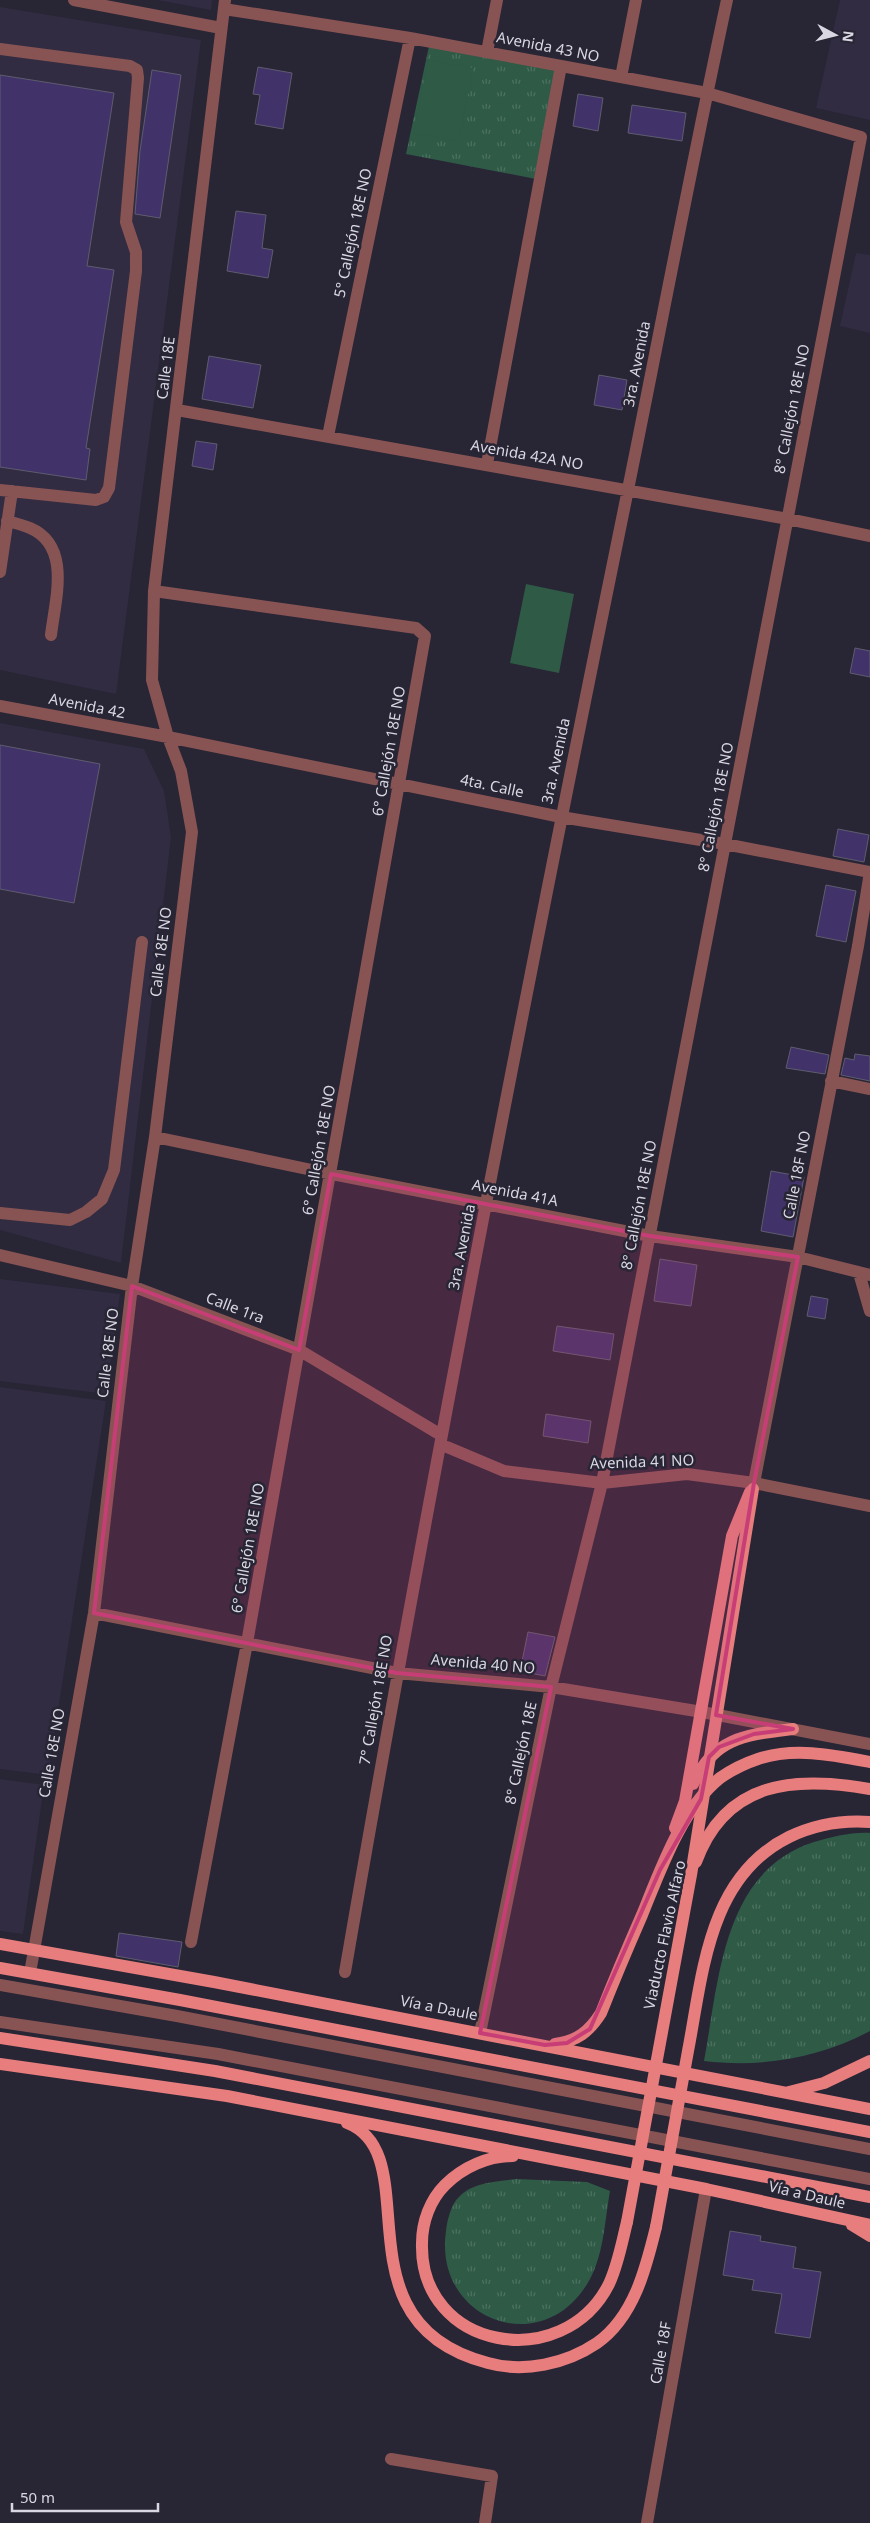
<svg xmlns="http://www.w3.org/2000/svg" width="870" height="2523" font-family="'Noto Sans',sans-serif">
  <defs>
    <pattern id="grass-tufts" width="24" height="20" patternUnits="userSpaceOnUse" patternTransform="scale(1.25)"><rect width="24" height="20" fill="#2e5a46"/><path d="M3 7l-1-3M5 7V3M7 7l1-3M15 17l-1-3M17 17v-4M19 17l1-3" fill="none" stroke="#4c7160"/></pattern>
  </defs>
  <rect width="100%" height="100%" fill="#282535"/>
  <!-- built -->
  <path fill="#312c42" d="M 157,0 L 212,0 L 211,10 Z
    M 840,0 L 870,0 L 870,120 L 816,108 Z
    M 0,7 L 201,40 L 116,694 L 0,670 Z
    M 856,253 L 870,255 L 870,333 L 840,326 Z
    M 0,723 L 144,749 L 164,791 L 171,837 L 121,1263 L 0,1230 Z
    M 0,1279 L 120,1294 L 106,1394 L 0,1381 Z
    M 0,1387 L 106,1401 L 48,1775 L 0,1769 Z
    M 0,1779 L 44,1785 L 23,1934 L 0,1931 Z"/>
  <!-- grass -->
  <path fill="url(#grass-tufts)" d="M 429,46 L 556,70 L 536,179 L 406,154 Z
    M 870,1833 L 870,2031 C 819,2058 762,2068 704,2061 C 719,1981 722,1871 814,1842 C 832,1837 851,1832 870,1833 Z
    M 516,2179 L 587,2182 L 610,2191 C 605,2219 604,2253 590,2279 C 545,2362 433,2321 446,2231 C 447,2221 451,2204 459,2197 C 473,2182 497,2182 516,2179 Z"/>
  <!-- pitch -->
  <path fill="#2e5a46" d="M 428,60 L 473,68 L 459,141 L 414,133 Z
    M 526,584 L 574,594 L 559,673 L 510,663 Z"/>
  <!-- building -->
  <path fill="#41326a" stroke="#5f5c6e" d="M 258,67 L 292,73 L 283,129 L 255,124 L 260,95 L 253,94 Z
    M 152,70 L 181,75 L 160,218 L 135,214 L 140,151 Z
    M 0,75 L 114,93 L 87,266 L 114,270 L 86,448 L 90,449 L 86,480 L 0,467 Z
    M 578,94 L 603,98 L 598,131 L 573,126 Z
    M 632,105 L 686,113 L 682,141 L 628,133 Z
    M 236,211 L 266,215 L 262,248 L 273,250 L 268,278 L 227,271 Z
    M 209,356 L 261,365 L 253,408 L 202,399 Z
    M 599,375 L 627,380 L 622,410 L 594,405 Z
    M 196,441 L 217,444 L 213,470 L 192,466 Z
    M 855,648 L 870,651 L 870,677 L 850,673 Z
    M 0,745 L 100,764 L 74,903 L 0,889 Z
    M 838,829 L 869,835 L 864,862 L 833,856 Z
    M 826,885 L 856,891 L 846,942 L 816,936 Z
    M 791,1047 L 829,1055 L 825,1074 L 786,1068 Z
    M 855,1054 L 870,1056 L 870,1081 L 841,1075 L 845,1058 L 854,1060 Z
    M 771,1171 L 804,1177 L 793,1237 L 761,1231 Z
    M 660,1259 L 697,1265 L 691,1306 L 654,1301 Z
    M 811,1296 L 828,1299 L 825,1319 L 807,1316 Z
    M 557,1326 L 614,1334 L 610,1360 L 553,1351 Z
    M 546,1414 L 591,1421 L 588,1443 L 543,1436 Z
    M 528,1632 L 555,1637 L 545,1676 L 520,1671 Z
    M 119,1933 L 182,1942 L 178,1967 L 116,1956 Z
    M 730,2231 L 761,2236 L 760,2241 L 796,2247 L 793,2268 L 821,2272 L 810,2338 L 775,2333 L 782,2294 L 752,2290 L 754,2280 L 723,2275 Z"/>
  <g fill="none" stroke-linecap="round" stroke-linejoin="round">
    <!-- minor -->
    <path stroke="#885453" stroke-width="12" d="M 74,0 L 221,28
      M 224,9 L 410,38 L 707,93 L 861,137 L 602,1483 L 551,1687 L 480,2033
      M 0,49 L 130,66 L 137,70 L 138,78 L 126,222 L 136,252 L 136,271 L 109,488 L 104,497 L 96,500 L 0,490
      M 487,52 L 497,0
      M 621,77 L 636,0
      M 177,410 L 788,519 L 870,536
      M 328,436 L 410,38
      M 487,464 L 561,66
      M 7,521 C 15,523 23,525 30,528 C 72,546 55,600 51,635
      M 0,572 L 12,491
      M 154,591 L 416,628 L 425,636 L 247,1643 L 191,1942
      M 0,706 L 168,737 L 561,817 L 725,844 L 870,872
      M 831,1081 L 870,1089
      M 155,1137 L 331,1174 L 650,1236 L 798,1257 L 870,1275
      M 0,1213 L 70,1220 L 86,1212 L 102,1199 L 114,1170 L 142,942
      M 0,1255 L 132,1286 L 299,1350 L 441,1435
      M 859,1273 L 870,1311
      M 447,1447 L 504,1471 L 602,1483 L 687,1474 L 754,1483 L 870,1506
      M 754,1483 L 858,946 L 870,872
      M 94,1613 L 397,1673 L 551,1687 L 702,1712 L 870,1744
      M 345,1972 C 429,1485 524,999 623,514 C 658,343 690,171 727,0
      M 30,1973 L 94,1613 L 132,1286 L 155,1137 L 192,832 L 181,771 L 168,737 L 152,680 L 154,591 L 225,0
      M 0,1985 L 177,2016 L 870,2149
      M 0,2022 L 218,2054 L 870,2179
      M 391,2459 L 492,2476 L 485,2523
      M 647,2523 L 706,2189"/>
    <!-- major -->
    <path stroke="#e77d7d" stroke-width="12" d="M 693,1784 C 714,1737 746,1735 793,1729
      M 675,1828 L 685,1801 L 732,1536 L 750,1492
      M 696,1862 C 726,1780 795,1776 870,1789
      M 0,1944 L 214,1982 L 870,2109
      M 0,1968 L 180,2000 L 870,2132
      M 0,2038 L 215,2071 L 870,2197
      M 555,2044 C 577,2041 589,2032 601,2013 C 614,1980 628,1947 642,1915 C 660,1871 682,1808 720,1778 C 730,1771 746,1763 758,1759 C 794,1747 833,1755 870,1762
      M 0,2064 L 227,2096 L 706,2189 L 870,2225
      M 789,2092 L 824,2083 L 870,2061
      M 347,2123 C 430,2155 332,2323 488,2363 C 524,2373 566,2364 597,2343 C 634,2317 646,2268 656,2227
      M 513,2156 C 488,2156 463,2167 445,2185 C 430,2200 422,2222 422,2243 C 419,2350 563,2375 609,2284 C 618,2265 622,2242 627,2222
      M 852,2225 L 870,2236"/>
    <!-- major-bridge -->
    <path stroke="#e77d7d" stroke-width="12" d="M 627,2222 L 691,1875 L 753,1489
      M 656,2227 C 667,2168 677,2110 688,2051 C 703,1973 708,1877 789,1837 C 814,1825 843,1820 870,1822"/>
  </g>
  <!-- marked area -->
  <path fill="#c73e76" fill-opacity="0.2" stroke="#c73e76" stroke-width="4" stroke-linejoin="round" d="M 331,1174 L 650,1236 L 798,1257 L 754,1483 L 716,1715 L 793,1729 L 754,1734 L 719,1747 L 709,1757 L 701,1799 L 660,1870 L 590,2029 L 567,2043 L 545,2045 L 480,2033 L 551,1687 L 397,1673 L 94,1613 L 132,1286 L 299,1350 Z"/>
  <g text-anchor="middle" stroke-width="5" stroke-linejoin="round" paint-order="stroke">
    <!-- street labels -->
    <g font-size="15" fill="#d9d7e2" stroke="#282535">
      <text transform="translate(548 47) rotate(11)" y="5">Avenida 43 NO</text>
      <text transform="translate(353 233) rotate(-78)" y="5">5° Callejón 18E NO</text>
      <text transform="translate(637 364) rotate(-79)" y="5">3ra. Avenida</text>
      <text transform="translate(166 368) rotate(-83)" y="5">Calle 18E</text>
      <text transform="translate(792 409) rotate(-79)" y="5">8° Callejón 18E NO</text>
      <text transform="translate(527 455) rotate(10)" y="5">Avenida 42A NO</text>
      <text transform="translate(87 706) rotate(11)" y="5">Avenida 42</text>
      <text transform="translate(389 751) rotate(-80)" y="5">6° Callejón 18E NO</text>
      <text transform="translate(556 761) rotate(-78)" y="5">3ra. Avenida</text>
      <text transform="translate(492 786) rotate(12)" y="5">4ta. Calle</text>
      <text transform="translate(716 807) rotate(-79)" y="5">8° Callejón 18E NO</text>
      <text transform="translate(161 952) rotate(-83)" y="5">Calle 18E NO</text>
      <text transform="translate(319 1150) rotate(-80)" y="5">6° Callejón 18E NO</text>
      <text transform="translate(797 1175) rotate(-79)" y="5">Calle 18F NO</text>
      <text transform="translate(515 1193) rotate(11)" y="5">Avenida 41A</text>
      <text transform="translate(639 1205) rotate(-79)" y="5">8° Callejón 18E NO</text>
      <text transform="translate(462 1247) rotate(-79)" y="5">3ra. Avenida</text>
      <text transform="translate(235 1308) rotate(21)" y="5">Calle 1ra</text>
      <text transform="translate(108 1353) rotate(-83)" y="5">Calle 18E NO</text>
      <text transform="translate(642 1462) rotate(-2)" y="5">Avenida 41 NO</text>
      <text transform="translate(248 1548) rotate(-80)" y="5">6° Callejón 18E NO</text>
      <text transform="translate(483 1664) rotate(5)" y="5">Avenida 40 NO</text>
      <text transform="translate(376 1700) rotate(-80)" y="5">7° Callejón 18E NO</text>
      <text transform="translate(52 1753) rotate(-80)" y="5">Calle 18E NO</text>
      <text transform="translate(521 1753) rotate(-78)" y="5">8° Callejón 18E</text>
      <text transform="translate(665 1935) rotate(-78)" y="5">Viaducto Flavio Alfaro</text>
      <text transform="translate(439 2008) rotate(11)" y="5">Vía a Daule</text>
      <text transform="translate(807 2195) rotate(13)" y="5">Vía a Daule</text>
      <text transform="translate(661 2353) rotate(-80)" y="5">Calle 18F</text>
    </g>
  </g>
  <!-- north arrow -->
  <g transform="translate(835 35) rotate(97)" stroke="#282535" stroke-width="4" paint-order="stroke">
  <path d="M0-4L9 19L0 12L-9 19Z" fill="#d9d7e2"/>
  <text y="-8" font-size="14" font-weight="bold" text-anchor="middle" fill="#d9d7e2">N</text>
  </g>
  <!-- scale -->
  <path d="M12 2503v8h146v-8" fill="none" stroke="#d9d7e2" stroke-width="2.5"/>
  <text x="20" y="2503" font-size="15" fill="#d9d7e2" stroke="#282535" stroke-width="4" paint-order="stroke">50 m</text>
</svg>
